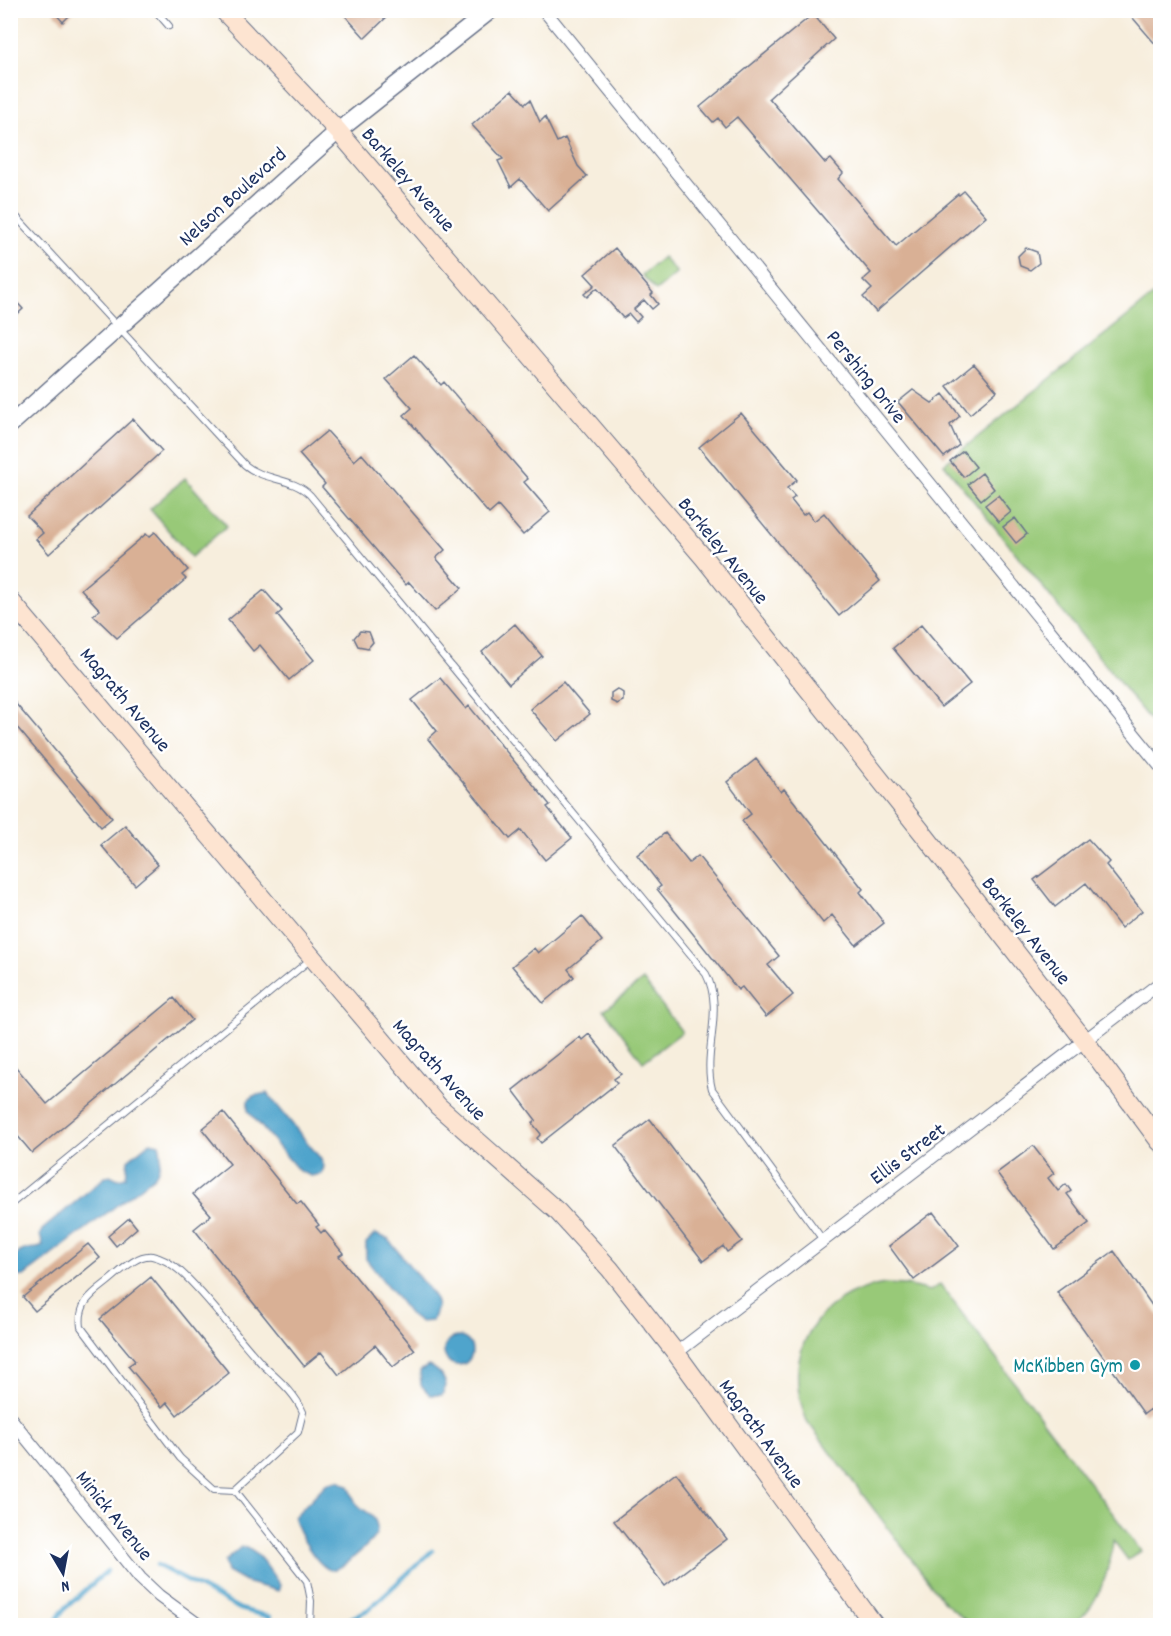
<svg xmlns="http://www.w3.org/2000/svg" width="1171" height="1636" font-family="Dekko,sans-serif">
  <rect width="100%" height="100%" fill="#fff"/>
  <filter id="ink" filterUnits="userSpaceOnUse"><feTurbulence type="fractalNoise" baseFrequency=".0167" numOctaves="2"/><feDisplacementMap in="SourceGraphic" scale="12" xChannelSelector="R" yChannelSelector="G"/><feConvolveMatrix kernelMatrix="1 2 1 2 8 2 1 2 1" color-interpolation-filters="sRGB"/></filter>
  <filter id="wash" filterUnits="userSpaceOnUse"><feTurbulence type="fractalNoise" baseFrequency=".008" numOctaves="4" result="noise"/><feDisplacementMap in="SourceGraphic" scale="24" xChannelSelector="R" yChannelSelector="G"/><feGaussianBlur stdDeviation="1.35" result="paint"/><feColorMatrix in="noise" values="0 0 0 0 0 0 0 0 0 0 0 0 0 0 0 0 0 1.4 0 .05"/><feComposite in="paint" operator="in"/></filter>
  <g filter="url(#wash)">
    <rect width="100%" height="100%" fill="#f7eedd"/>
    <!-- green -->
    <path fill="#98c978" stroke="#5a7c6b" stroke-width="1.5" d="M 663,257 L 677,273 L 656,291 L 642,275 Z
      M 1160,290 L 1160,733 L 944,464 Z
      M 185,478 L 227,526 L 191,557 L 150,509 Z
      M 643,980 L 682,1032 L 643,1062 L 604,1010 Z
      M 885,1284 L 906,1285 L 930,1291 L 940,1284 L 1141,1551 L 1128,1560 L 1113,1540 C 1112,1566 1095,1620 1064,1626 C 1041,1630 996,1626 971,1625 L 944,1602 L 807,1421 C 779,1355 816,1294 885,1284 Z"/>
    <!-- water -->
    <path fill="#50a4cc" stroke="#366a95" stroke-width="1.5" d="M 267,1093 L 320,1158 L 324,1166 L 322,1174 L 311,1176 L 299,1171 L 248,1111 L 248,1101 L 253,1096 Z
      M 150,1142 L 159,1144 C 163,1156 160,1167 154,1177 L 24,1276 L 11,1277 C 10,1264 13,1252 28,1249 C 35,1247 36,1250 43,1246 L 40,1235 L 42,1230 L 104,1178 L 110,1175 L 118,1179 L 126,1177 L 128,1160 Z
      M 375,1234 L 388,1239 L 434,1296 L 437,1307 L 432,1321 L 419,1322 L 411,1316 L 366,1259 L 366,1243 Z
      M444 1351a14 14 0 1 1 28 0a14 14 0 1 1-28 0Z
      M 428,1366 C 438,1369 444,1376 446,1386 L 442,1395 L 430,1395 L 421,1385 L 420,1371 Z
      M 339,1480 L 349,1486 C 351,1491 353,1498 356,1503 C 365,1513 378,1515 377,1531 C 377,1539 342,1569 333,1570 C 320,1571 295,1530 294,1517 L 327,1483 Z
      M 241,1547 C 258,1548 270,1572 280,1585 L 279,1591 L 245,1582 L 227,1572 L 224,1562 Z"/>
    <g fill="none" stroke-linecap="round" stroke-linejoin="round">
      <!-- stream -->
      <path stroke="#50a4cc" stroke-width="4.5" d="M 157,1565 L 240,1609 L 270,1617
        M 344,1622 L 369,1609 L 432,1551
        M 53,1626 L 63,1610 L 107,1571"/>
    </g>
    <g id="blocks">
      <!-- building -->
      <path fill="#d9b095" d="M 52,10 L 75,10 L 63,22 Z
        M 340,10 L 394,10 L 365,38 Z
        M 1126,10 L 1160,10 L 1160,43 L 1157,46 Z
        M 813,14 L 834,39 L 769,98 L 825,163 L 831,159 L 843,173 L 838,179 L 896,246 L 958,194 L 959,195 L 964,191 L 986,216 L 876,312 L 863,297 L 872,289 L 863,280 L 871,273 L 737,117 L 725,127 L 718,118 L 713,122 L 700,107 Z
        M 512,90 L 525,104 L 530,100 L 540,122 L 545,117 L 557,142 L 565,138 L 578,166 L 587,176 L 548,211 L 520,179 L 511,187 L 498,161 L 503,159 L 472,125 Z
        M 615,248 L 653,293 L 651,295 L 658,304 L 652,309 L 644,300 L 634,309 L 641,317 L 636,322 L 629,314 L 623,318 L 597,288 L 587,297 L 584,294 L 595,285 L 585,274 Z
        M 1026,248 L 1037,252 L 1039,263 L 1030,270 L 1020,266 L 1018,256 Z
        M 10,295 L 23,309 L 10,321 Z
        M 414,355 L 441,385 L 444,382 L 528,479 L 524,482 L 550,512 L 523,535 L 498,506 L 489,514 L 404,415 L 412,408 L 386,379 Z
        M 974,364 L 997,391 L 970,414 L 947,386 Z
        M 913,390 L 932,403 L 943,394 L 960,416 L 950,425 L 959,445 L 944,457 L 898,402 Z
        M 741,413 L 797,480 L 787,488 L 795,497 L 791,500 L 803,515 L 807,512 L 814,521 L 824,513 L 880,581 L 839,616 L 699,447 Z
        M 133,419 L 162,451 L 49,554 L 36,539 L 43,533 L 27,516 Z
        M 327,431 L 354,461 L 362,454 L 445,550 L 436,558 L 462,588 L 435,611 L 409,582 L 406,585 L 322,487 L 325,484 L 299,454 Z
        M 963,451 L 976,467 L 964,477 L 950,461 Z
        M 982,473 L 994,489 L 981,500 L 968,484 Z
        M 998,495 L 1011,512 L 999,522 L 985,505 Z
        M 1015,518 L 1027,534 L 1016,543 L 1003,527 Z
        M 155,532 L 188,570 L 182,575 L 186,579 L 117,638 L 93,615 L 100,610 L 81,589 L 146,534 L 149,537 Z
        M 264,590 L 282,611 L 277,615 L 314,660 L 289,680 L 260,645 L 253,651 L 228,620 Z
        M 515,624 L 542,656 L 509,684 L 482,652 Z
        M 921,625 L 970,684 L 941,707 L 893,648 Z
        M 360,631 L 369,632 L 373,642 L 368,648 L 358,646 L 354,638 Z
        M 440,678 L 466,709 L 469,706 L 550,805 L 547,807 L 572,838 L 545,860 L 521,830 L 510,839 L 428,739 L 437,731 L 412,700 Z
        M 563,682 L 590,714 L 557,741 L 530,709 Z
        M 617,689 L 623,693 L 623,701 L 617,704 L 611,701 L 611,693 Z
        M 10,697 L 112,818 L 101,827 L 10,719 Z
        M 756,759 L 781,792 L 784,789 L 863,889 L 860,892 L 884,923 L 856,945 L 832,915 L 823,923 L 742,821 L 751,814 L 727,782 Z
        M 125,825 L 158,865 L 135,885 L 101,845 Z
        M 665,833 L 689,863 L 698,856 L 779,956 L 768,965 L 793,995 L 766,1017 L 742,987 L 738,990 L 657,889 L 661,886 L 637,855 Z
        M 1088,839 L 1109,862 L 1106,865 L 1142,911 L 1121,928 L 1086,883 L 1055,907 L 1034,880 Z
        M 582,916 L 602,941 L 568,969 L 574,977 L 543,1003 L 512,966 L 534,948 L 538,953 Z
        M 174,998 L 192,1020 L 32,1153 L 10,1127 L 10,1060 L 47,1104 Z
        M 589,1034 L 621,1074 L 614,1079 L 617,1083 L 541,1143 L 537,1138 L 541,1134 L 532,1123 L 536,1120 L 513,1090 L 580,1037 L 582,1040 Z
        M 223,1112 L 297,1204 L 301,1202 L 319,1225 L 316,1227 L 321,1233 L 324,1230 L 343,1253 L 339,1256 L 415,1350 L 393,1367 L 375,1345 L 339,1375 L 321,1352 L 304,1366 L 194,1229 L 211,1215 L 193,1194 L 230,1164 L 202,1129 Z
        M 650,1119 L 742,1241 L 727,1252 L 723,1246 L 703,1261 L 615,1146 Z
        M 1033,1146 L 1054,1173 L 1048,1178 L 1058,1191 L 1066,1184 L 1071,1191 L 1067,1194 L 1089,1223 L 1054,1249 L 997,1173 Z
        M 933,1212 L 959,1246 L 914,1280 L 889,1246 Z
        M 129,1218 L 137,1228 L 116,1246 L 108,1236 Z
        M 88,1244 L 100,1258 L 35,1311 L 23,1297 Z
        M 1114,1251 L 1160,1317 L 1160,1423 L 1151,1409 L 1144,1414 L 1057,1292 Z
        M 151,1277 L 229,1373 L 177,1415 L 167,1402 L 162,1407 L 128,1366 L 135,1361 L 100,1319 Z
        M 676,1473 L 727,1539 L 665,1586 L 614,1521 Z"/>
    </g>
  </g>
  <g filter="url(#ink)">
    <use href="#blocks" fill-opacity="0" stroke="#68728a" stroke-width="1.5"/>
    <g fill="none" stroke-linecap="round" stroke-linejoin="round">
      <!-- service casing -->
      <g stroke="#68728a" stroke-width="8">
        <path id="service" d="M 155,10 L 169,26
          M 10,210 L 245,465 C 264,481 292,477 310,495 L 706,974 C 725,1010 702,1051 712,1089 L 823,1240
          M 10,1205 L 311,959
          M 235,1490 L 298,1432 L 303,1412 C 294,1391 277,1379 262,1364 C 234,1334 210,1298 180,1271 C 172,1264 162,1258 152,1256 C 136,1254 118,1274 106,1283 C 89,1296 78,1305 81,1327 L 180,1458 L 214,1489 L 235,1490 L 307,1581 L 311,1601 L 310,1626"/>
      </g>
      <!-- minor casing -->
      <g stroke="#68728a" stroke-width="14">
        <path id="minor" d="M 544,10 L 1160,766
          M 676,1353 L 1160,983
          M 10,1418 L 140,1578 L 159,1596 L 200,1626"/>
      </g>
      <!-- tertiary casing -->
      <g stroke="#68728a" stroke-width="19">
        <path id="tertiary" d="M 10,425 L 338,131 L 491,10"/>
      </g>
      <!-- secondary casing -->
      <g stroke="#68728a" stroke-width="20">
        <path id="secondary" d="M 223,10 L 338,131 L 704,558 L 925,836 L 1085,1041 L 1160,1142
          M 10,600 L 438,1106 L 558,1212 L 610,1269 L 676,1353 L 875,1626"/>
      </g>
      <!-- service -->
      <use href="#service" stroke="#fff" stroke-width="6"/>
      <!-- minor -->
      <use href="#minor" stroke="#fff" stroke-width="12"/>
      <!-- tertiary -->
      <use href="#tertiary" stroke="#fff" stroke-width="16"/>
      <!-- secondary -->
      <use href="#secondary" stroke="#fde4d1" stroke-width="18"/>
    </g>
  </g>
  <!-- markers -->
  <circle fill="#0f9aa8" stroke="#fff" stroke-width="2" cx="1135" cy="1365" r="6"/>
  <g text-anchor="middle" stroke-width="5" stroke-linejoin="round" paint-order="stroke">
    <!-- street labels -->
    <g font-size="21" fill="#1b2f5e" stroke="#fff">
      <text transform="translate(409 179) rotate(49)" y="7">Barkeley Avenue</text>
      <text transform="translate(232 196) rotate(-42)" y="7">Nelson Boulevard</text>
      <text transform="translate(867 376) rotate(51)" y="7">Pershing Drive</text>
      <text transform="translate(724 550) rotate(51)" y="7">Barkeley Avenue</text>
      <text transform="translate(126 699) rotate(50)" y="7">Magrath Avenue</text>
      <text transform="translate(1027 930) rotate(52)" y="7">Barkeley Avenue</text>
      <text transform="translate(440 1069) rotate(48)" y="7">Magrath Avenue</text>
      <text transform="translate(907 1153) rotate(-37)" y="7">Ellis Street</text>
      <text transform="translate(762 1433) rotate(54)" y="7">Magrath Avenue</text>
      <text transform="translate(115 1515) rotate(51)" y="7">Minick Avenue</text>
    </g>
    <!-- culture labels -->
    <g font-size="21" fill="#0d838f" stroke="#fff" text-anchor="end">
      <text x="1123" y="1372">McKibben Gym</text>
    </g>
  </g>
  <!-- margin -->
  <rect width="1171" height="1636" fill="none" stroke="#fff" stroke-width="36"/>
  <!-- north arrow -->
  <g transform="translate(63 1573) rotate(170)" stroke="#ffffff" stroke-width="4.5" paint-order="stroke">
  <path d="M0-4.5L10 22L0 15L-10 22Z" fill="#1b2f5e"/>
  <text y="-9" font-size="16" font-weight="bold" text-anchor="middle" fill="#1b2f5e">N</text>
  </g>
</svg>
